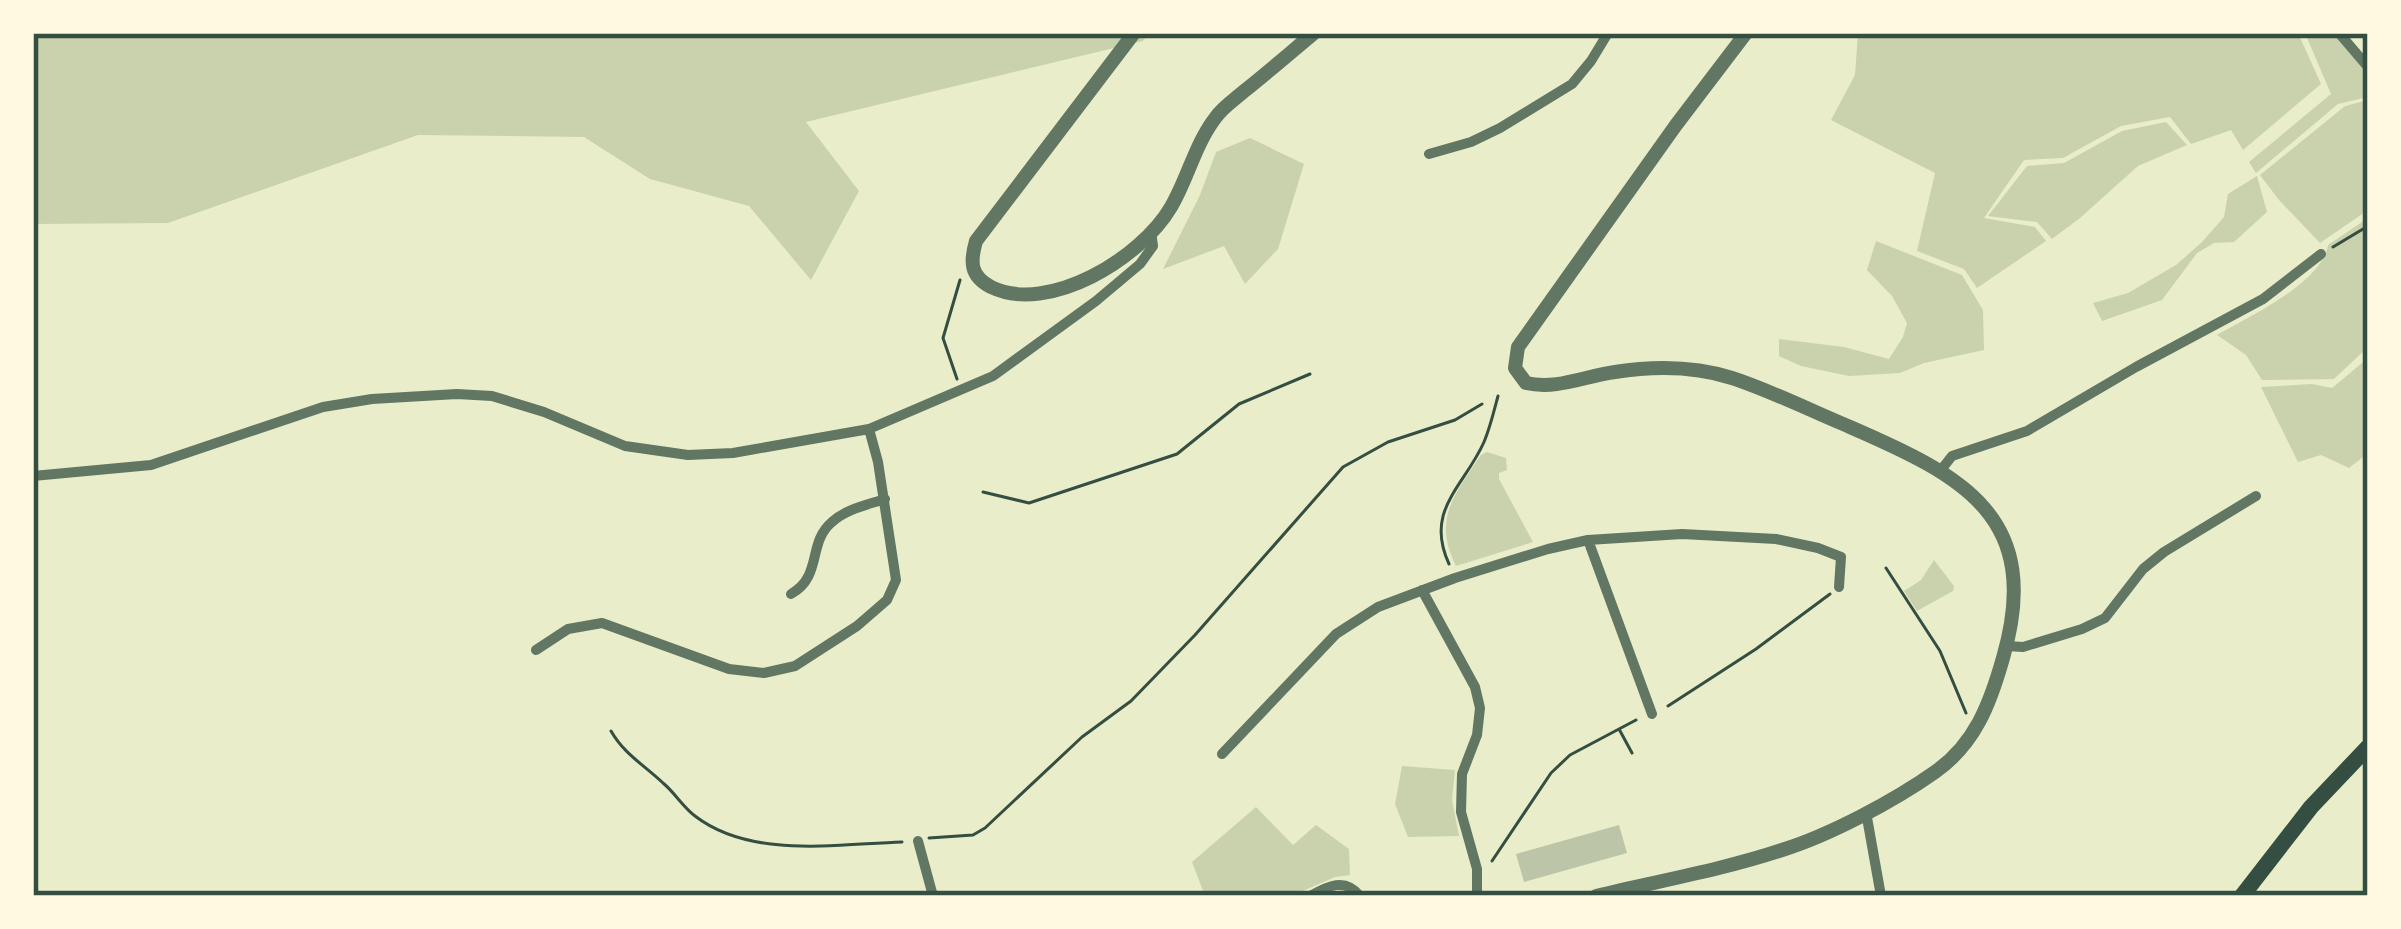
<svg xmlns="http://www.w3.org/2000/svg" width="2401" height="929" font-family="Overpass,sans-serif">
  <rect width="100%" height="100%" fill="#e9edc9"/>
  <!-- green -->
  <path fill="#cad2ad" d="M 33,33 L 1149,33 L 1143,41 L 806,122 L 859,191 L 811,280 L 749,206 L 650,179 L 584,137 L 418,135 L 168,223 L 33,224 Z
    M 1858,33 L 2298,33 L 2321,84 L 2243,150 L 2231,130 L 2191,144 L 2170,117 L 2121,126 L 2063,158 L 2024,160 L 1984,218 L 2035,227 L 2046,241 L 1977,288 L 1964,269 L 1917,251 L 1935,173 L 1831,120 L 1855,75 Z
    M 2305,33 L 2346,33 L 2368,70 L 2368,97 L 2338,104 L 2256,173 L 2249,162 L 2331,94 Z
    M 2368,100 L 2368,210 L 2320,243 L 2279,200 L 2260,175 L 2345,106 Z
    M 2166,122 L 2187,145 L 2138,166 L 2080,218 L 2052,239 L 2037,222 L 1988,216 L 2027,166 L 2064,163 L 2122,131 Z
    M 1250,138 L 1304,164 L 1278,249 L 1245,284 L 1224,246 L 1163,269 L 1200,195 L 1216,152 Z
    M 2257,176 L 2267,212 L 2234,242 L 2214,243 L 2197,253 L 2162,300 L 2102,321 L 2093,303 L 2128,293 L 2176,265 L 2202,242 L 2224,217 L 2228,194 Z
    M 2368,218 L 2368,347 L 2334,379 L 2262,380 L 2246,355 L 2217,335 C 2248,317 2322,283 2328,245 Z
    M 1876,241 L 1962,275 L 1983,310 L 1984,350 L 1924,363 L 1900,373 L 1849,376 L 1801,366 L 1779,356 L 1779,339 L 1844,347 L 1889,359 L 1903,337 L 1907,323 L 1892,296 L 1867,270 Z
    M 2368,358 L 2368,453 L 2349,468 L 2321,455 L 2298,462 L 2261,387 L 2312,384 L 2332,388 Z
    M 1487,452 L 1506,458 L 1507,470 L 1499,473 L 1499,479 L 1533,542 L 1456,566 C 1432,519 1455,494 1481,455 Z
    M 1934,560 L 1954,586 L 1953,591 L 1917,611 L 1904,591 L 1921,580 Z
    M 1402,766 L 1455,770 L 1452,800 L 1459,836 L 1408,837 L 1395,804 Z
    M 1256,807 L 1293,845 L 1316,825 L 1349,849 L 1350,875 L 1335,877 L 1291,896 L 1205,896 L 1192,862 Z"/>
  <!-- building -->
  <path fill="#bcc5a7" d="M 1619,825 L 1627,853 L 1524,882 L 1516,854 Z"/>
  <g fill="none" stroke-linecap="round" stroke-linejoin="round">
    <!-- path -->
    <path stroke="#344e41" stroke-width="3" d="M 2333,247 L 2368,226
      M 957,379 L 943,338 L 960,280
      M 983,492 L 1029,503 L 1177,454 L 1239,404 L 1310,374
      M 1449,564 C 1424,510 1464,487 1484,442 C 1490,428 1494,411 1498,396
      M 1886,568 L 1940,651 L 1966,713
      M 1668,706 L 1756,649 L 1830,594
      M 1619,729 L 1632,753
      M 611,731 C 624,754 644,765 663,783 C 675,793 683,807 695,816 C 751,859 836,844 902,842
      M 929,838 L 973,835 L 985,828 L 1082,737 L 1131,701 L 1195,635 L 1343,467 L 1388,442 L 1455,420 L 1482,404
      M 1492,861 L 1551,773 L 1570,755 L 1636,720"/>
    <!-- minor -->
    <path stroke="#617663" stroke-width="10" d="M 2339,33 L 2368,67
      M 1429,154 L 1471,142 L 1500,128 L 1572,84 L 1591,61 L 1608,33
      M 1941,470 L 1952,456 L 2027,431 L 2136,367 L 2263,299 L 2321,254
      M 33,476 L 151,465 L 323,407 L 372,399 L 457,394 L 492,396 L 544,412 L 625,446 L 688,455 L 733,453 L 869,429 L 993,376 L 1096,301 L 1140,264 L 1153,246 L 1151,231
      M 1588,540 L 1652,714
      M 1422,590 L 1475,687 L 1480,708 L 1477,735 L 1462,774 L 1461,812 L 1477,869 L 1477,896
      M 791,594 C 823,576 807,543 832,522 C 846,509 867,505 885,499
      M 2007,646 L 2023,647 L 2082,629 L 2105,618 L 2143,569 L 2164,552 L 2256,496
      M 536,650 L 568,629 L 602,623 L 729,669 L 764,673 L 795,666 L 857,626 L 887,600 L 896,580 L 878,462 L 869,429
      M 1222,754 L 1336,634 L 1378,607 L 1455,578 L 1548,549 L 1588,540 L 1682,534 L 1776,539 L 1818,548 L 1841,557 L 1839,587
      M 1866,812 L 1881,896
      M 918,841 L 933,896
      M 1310,896 C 1328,886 1345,877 1360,896"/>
    <!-- tertiary -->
    <path stroke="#617663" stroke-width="14" d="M 1134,33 L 976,241 C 970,262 970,276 991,287 C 1049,315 1141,258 1171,207 C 1188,178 1195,144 1216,117 C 1223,107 1234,100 1243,92 C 1267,73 1290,53 1314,33
      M 1596,896 C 1658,881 1722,870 1782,850 C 1830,835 1894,801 1935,772 C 1975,744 1990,704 2003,658 C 2044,517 1963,476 1850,427 C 1811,411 1772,391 1732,378 C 1694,366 1654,366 1615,372 C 1585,376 1557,390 1526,383 L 1515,368 L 1518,347 L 1676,125 L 1746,33"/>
    <!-- primary -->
    <path stroke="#344e41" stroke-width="16" d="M 2242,896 L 2311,807 L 2368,747"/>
  </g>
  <!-- border -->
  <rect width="2401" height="929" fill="none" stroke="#fefae0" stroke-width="72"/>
  <rect x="36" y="36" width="2329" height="857" fill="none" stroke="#344e41" stroke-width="4.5"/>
</svg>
